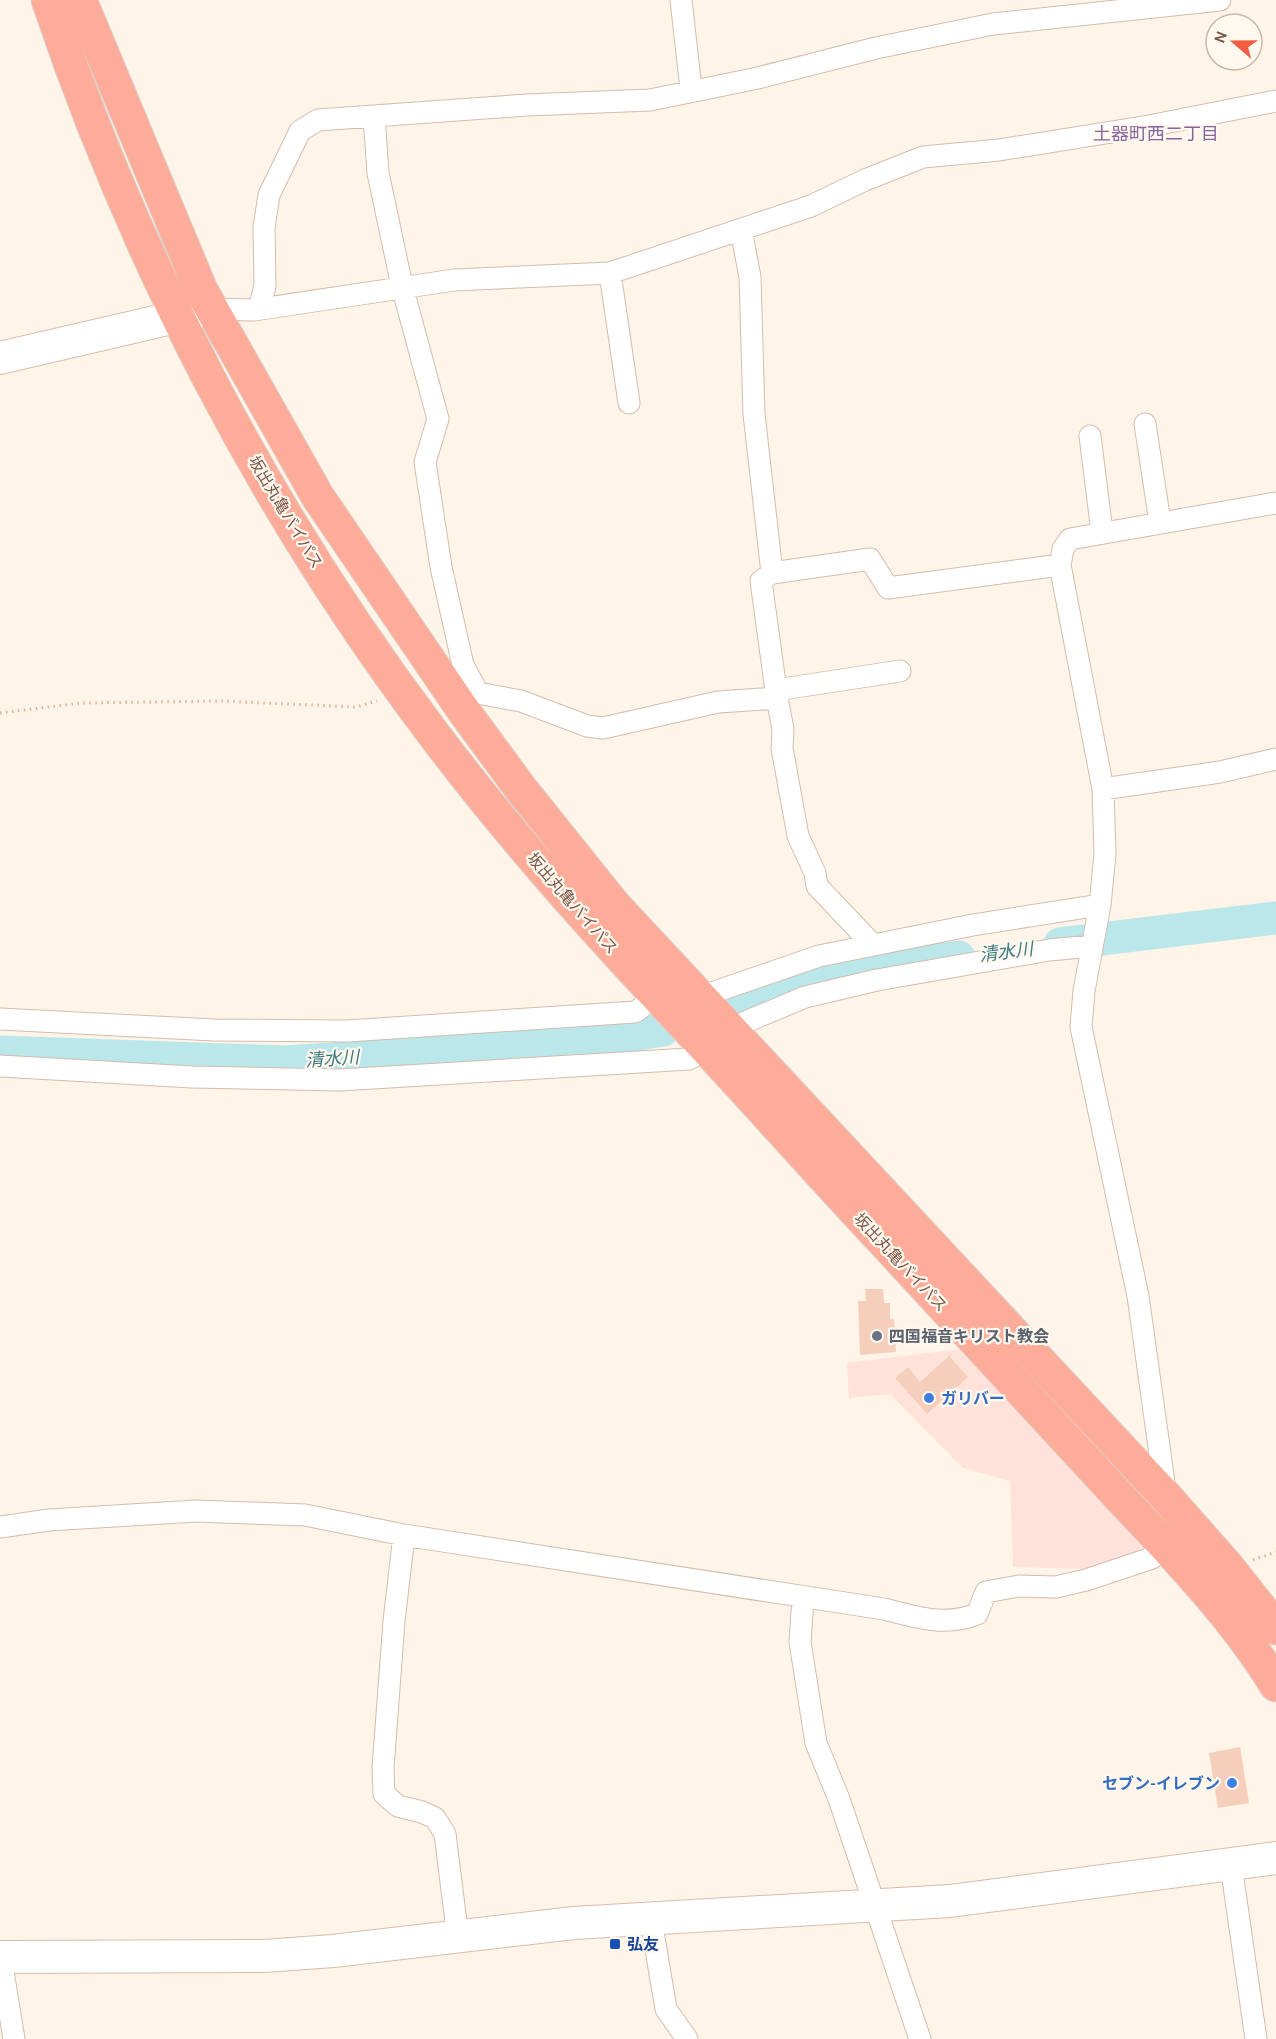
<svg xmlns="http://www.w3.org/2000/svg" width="1276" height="2039" font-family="Karla,'Noto Sans JP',sans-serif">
  <rect width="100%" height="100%" fill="#fef4e7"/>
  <!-- commercial -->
  <path fill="#ffe3da" d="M 960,1349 L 1149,1551 L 1142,1557 L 1083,1569 L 1013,1567 L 1010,1481 L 963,1468 L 890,1394 L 849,1398 L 847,1363 Z"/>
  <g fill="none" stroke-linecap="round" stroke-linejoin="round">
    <!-- river -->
    <path stroke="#b9e7ea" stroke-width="33" d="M 1060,944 L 1276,918
      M 740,1005 L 846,972 L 959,957
      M 0,1052 L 285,1062 L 582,1043 L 663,1030"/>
  </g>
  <!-- building -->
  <path fill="#f6cfbc" d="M 865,1289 L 883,1289 L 884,1303 L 890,1303 L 890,1319 L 894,1319 L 896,1352 L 860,1355 L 858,1301 L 866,1301 Z
    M 949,1356 L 968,1377 L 927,1414 L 895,1378 L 908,1367 L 920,1382 Z
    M 1240,1747 L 1249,1803 L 1218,1808 L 1209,1753 Z"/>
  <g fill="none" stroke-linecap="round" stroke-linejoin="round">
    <!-- street casing -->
    <g stroke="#d4bcae" stroke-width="23">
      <path id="street" d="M 681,0 L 691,89
        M 374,116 L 378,173 L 402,286 L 438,419 L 425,462 L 441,567 L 463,665 L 478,693 L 521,701 L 587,726 L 603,728 L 718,702 L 777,698 L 761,581 L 772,573 L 870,559 L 888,588 L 1060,565 L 1103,789 L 1105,854 L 1100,905 L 1084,991 L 1081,1027 L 1138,1296 L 1166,1497
        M 741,230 L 750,277 L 754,414 L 772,573
        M 610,273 L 629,403
        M 212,309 L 254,310 L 454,280 L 610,273 L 811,206 L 865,180 L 923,157 L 999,150 L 1149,126 L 1276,101
        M 259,309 L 265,286 L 264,227 L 269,195 L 300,131 L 318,120 L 527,105 L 650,100 L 758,78 L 876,48 L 993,24 L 1220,0
        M 1145,424 L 1160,522
        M 1090,436 L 1102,532
        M 1060,565 L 1063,549 L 1070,539 L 1276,503
        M 776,690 L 900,671
        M 777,698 L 783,729 L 782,748 L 798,836 L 815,873 L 817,886 L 873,945
        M 1103,789 L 1220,772 L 1276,759
        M 700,997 L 819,956 L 973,925 L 1100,905
        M 0,1019 L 214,1030 L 347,1031 L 635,1012 L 656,997
        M 729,1029 L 805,997 L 877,980 L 1049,950 L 1092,946
        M 0,1066 L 192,1077 L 340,1080 L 689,1059 L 707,1049
        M 0,1527 L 49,1520 L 196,1511 L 305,1515 L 404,1535 L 884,1609 C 917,1617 944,1627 977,1614 L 986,1592 L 1019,1586 L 1056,1587 L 1086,1580 L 1152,1558 L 1166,1544
        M 404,1535 L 394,1621 L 383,1768 L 384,1794 L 398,1806 L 422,1812 L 435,1818 L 445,1834 L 458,1938
        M 803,1598 L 800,1642 L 816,1743 L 839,1799 L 920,2039
        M 1231,1865 L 1256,2039
        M 651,1920 L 666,2009 L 687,2039
        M 0,1953 L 14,2039"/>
    </g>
    <!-- secondary casing -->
    <g stroke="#d8bcab" stroke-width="34">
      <path id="secondary" d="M 0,358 L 202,311
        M 0,1957 L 264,1956 L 333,1951 L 574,1923 L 950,1901 L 1276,1858"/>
    </g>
    <!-- highway casing -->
    <g stroke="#ddd3cf" stroke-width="35">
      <path id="highway" d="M 48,0 C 135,259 264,509 429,728 C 509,835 599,935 691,1032 C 756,1101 819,1173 884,1242 C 960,1325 1037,1408 1114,1491 C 1171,1552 1232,1613 1276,1685
        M 80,0 L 201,290 L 318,497 L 463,710 L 521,789 L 614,905 L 1167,1498 L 1227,1566 L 1276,1628"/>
    </g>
    <!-- path -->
    <path stroke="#dcb29f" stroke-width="3" stroke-dasharray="1.5 4.5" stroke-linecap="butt" d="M 0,713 L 81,703 L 221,701 L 356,707 L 377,701
      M 1253,1560 L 1276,1552"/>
    <!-- street -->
    <use href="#street" stroke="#fff" stroke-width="21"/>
    <!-- secondary -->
    <use href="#secondary" stroke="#fff" stroke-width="32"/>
    <!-- highway -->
    <use href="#highway" stroke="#fdac99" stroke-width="33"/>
  </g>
  <!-- markers -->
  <circle fill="#6b7280" stroke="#fff8ef" stroke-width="2" cx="877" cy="1336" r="6"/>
  <g fill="#3f7fe0" stroke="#fff8ef" stroke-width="2">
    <circle cx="929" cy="1398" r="6"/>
    <circle cx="1232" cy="1783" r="6"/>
  </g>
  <rect fill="#1a4fb4" stroke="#fff8ef" stroke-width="2" x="609" y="1938" width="12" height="12" rx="3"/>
  <g text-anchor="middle" stroke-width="4.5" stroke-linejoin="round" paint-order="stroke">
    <!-- street labels -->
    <g font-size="16" fill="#7b5748" stroke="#fff8ef">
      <text transform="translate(286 512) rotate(59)" y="6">坂出丸亀バイパス</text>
      <text transform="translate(573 903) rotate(49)" y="6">坂出丸亀バイパス</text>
      <text transform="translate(901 1262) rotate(47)" y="6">坂出丸亀バイパス</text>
    </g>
    <!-- worship labels -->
    <g font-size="16" font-weight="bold" fill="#5b616d" stroke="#fff8ef" text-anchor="start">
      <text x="889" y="1342">四国福音キリスト教会</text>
    </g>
    <!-- shop labels -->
    <g font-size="16" font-weight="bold" fill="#366cbe" stroke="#fff8ef" text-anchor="start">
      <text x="941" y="1404">ガリバー</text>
      <text x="1220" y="1789" text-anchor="end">セブン-イレブン</text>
    </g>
    <!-- transit labels -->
    <g font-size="16" font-weight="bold" fill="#164399" stroke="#fff8ef" text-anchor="start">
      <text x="627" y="1950">弘友</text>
    </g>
    <!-- neighbourhood labels -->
    <g font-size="18" fill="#86649e" stroke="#fff8ef">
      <text x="1156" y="140">土器町西二丁目</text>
    </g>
    <!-- water labels -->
    <g font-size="18" font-style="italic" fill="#3a7b82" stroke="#fff8ef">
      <text transform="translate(1006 952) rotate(-7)" y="6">清水川</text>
      <text transform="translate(332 1059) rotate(-4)" y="6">清水川</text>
    </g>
  </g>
  <!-- north arrow -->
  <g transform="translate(1234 42) rotate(290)"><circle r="28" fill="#fff8ef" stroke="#cab8ac" stroke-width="1.5"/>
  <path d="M0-4.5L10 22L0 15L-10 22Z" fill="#f25d42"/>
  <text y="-9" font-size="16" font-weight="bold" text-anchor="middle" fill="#7b5748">N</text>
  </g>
</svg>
